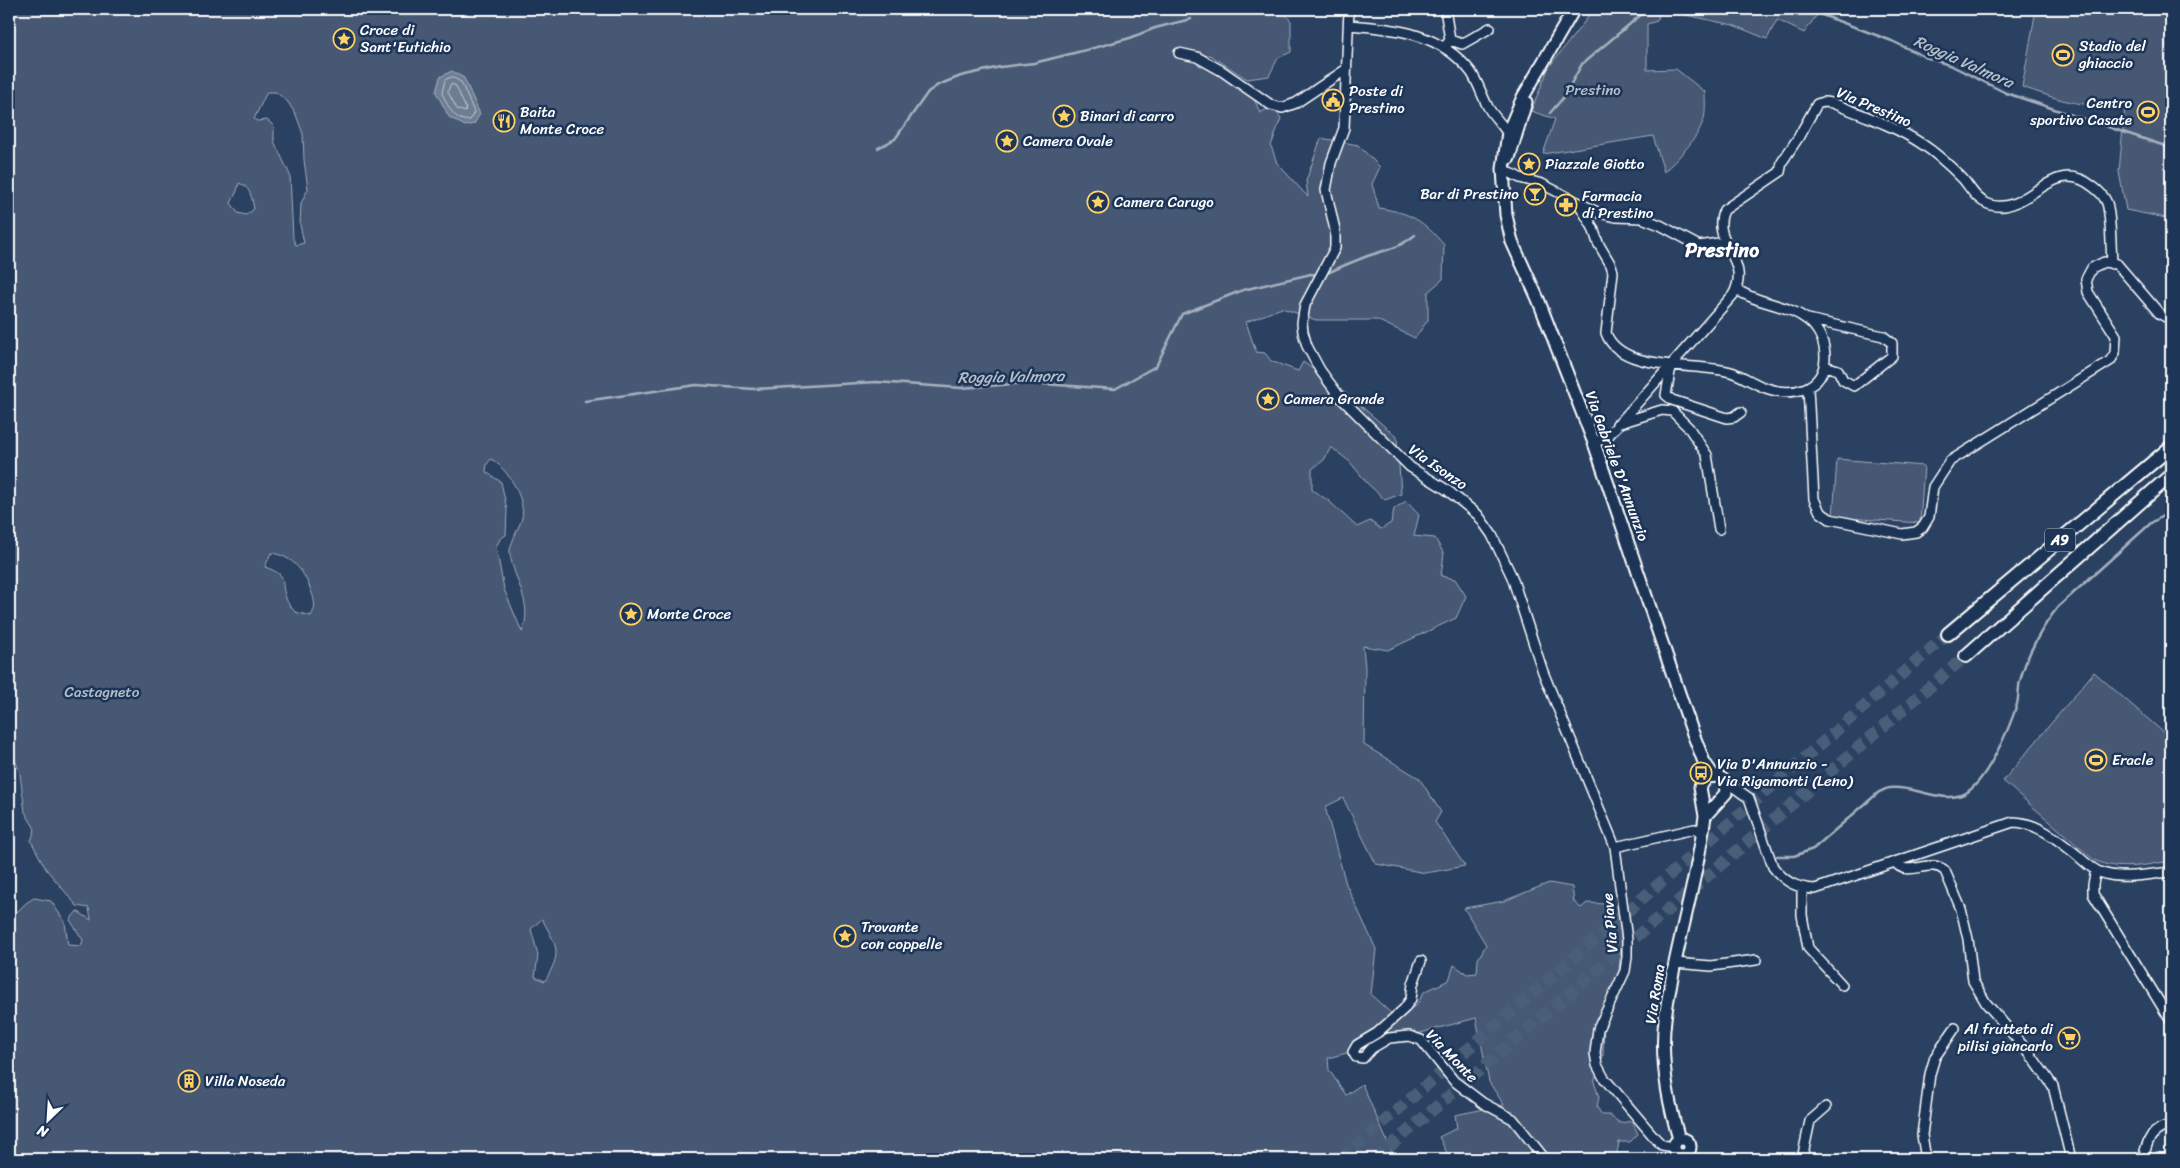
<svg xmlns="http://www.w3.org/2000/svg" width="2180" height="1168" font-family="Sriracha,sans-serif">
  <rect width="100%" height="100%" fill="#2a4161"/>
  <filter id="ink" filterUnits="userSpaceOnUse"><feTurbulence type="fractalNoise" baseFrequency=".02" numOctaves="2"/><feDisplacementMap in="SourceGraphic" scale="10" xChannelSelector="R" yChannelSelector="G"/><feConvolveMatrix kernelMatrix="1 2 1 2 8 2 1 2 1" color-interpolation-filters="sRGB"/></filter>
  <g filter="url(#ink)">
    <!-- green -->
    <path fill="#465975" stroke="#a2acba" fill-rule="evenodd" d="M 9,9 L 1281,9 L 1291,21 L 1291,52 L 1278,58 L 1269,76 L 1247,79 L 1210,55 L 1187,58 L 1208,64 L 1253,96 L 1260,113 L 1272,106 L 1281,118 L 1271,146 L 1277,163 L 1308,197 L 1306,181 L 1321,138 L 1358,145 L 1380,167 L 1372,184 L 1379,208 C 1411,213 1423,220 1444,245 L 1443,279 L 1428,292 L 1428,320 L 1415,338 L 1377,320 L 1316,320 L 1282,308 L 1246,322 L 1256,352 L 1265,353 L 1271,361 L 1298,371 L 1303,362 L 1340,388 L 1397,437 L 1401,494 L 1385,500 L 1367,483 L 1350,462 L 1331,447 L 1324,460 L 1312,469 L 1312,490 L 1329,501 L 1357,527 L 1370,521 L 1381,529 L 1391,523 L 1394,509 L 1406,501 L 1419,515 L 1414,536 L 1435,538 L 1444,554 L 1441,576 L 1455,579 L 1466,596 L 1456,618 L 1388,650 L 1363,646 L 1365,668 L 1364,745 L 1419,778 L 1441,812 L 1435,822 L 1465,866 L 1426,873 L 1376,864 L 1343,798 L 1325,807 L 1346,884 L 1376,949 L 1371,995 L 1392,1014 L 1416,1006 L 1424,992 L 1449,980 L 1454,965 L 1467,974 L 1477,973 L 1478,959 L 1486,945 L 1464,908 L 1504,901 L 1549,883 L 1572,887 L 1574,902 L 1581,908 L 1587,903 L 1605,904 L 1606,913 L 1622,926 L 1619,972 L 1604,1023 L 1603,1056 L 1594,1082 L 1599,1097 L 1597,1107 L 1602,1115 L 1609,1115 L 1620,1123 L 1632,1121 L 1638,1134 L 1630,1142 L 1619,1142 L 1616,1159 L 1450,1159 L 1439,1137 L 1457,1128 L 1455,1115 L 1504,1105 L 1489,1082 L 1476,1018 L 1328,1058 L 1329,1070 L 1346,1095 L 1362,1084 L 1395,1159 L 9,1159 L 9,920 L 26,903 L 34,898 L 51,901 L 65,922 L 68,945 L 81,946 L 83,940 L 70,920 L 77,911 L 91,920 L 89,908 L 77,906 L 46,869 L 31,841 L 35,829 L 25,812 L 20,774 L 9,741 ZM 267,92 L 276,92 L 288,102 L 296,115 L 303,134 L 304,160 L 308,189 L 301,203 L 300,225 L 304,243 L 296,245 L 293,239 L 290,175 L 274,141 L 274,126 L 267,120 L 257,121 L 254,119 ZM 239,183 C 251,187 252,199 254,209 L 246,215 L 238,213 L 231,203 L 237,191 ZM 491,459 C 507,468 526,499 522,518 C 520,526 508,547 510,554 C 514,581 534,604 522,632 L 504,589 L 496,547 L 500,539 L 506,535 L 507,510 L 501,482 L 486,472 L 487,464 ZM 271,553 C 294,556 305,573 312,593 C 315,602 316,608 311,616 L 295,612 C 292,608 287,603 286,598 C 279,579 290,576 265,567 ZM 542,919 C 558,948 562,952 545,981 L 535,977 L 538,955 L 531,929 Z
      M 1592,9 L 1661,9 L 1657,21 L 1647,24 L 1647,70 L 1676,69 L 1705,92 C 1705,100 1706,111 1704,119 C 1697,140 1679,157 1664,172 L 1653,136 L 1543,154 L 1555,119 L 1531,111 L 1549,67 L 1585,21 Z
      M 1687,9 L 1821,9 L 1804,33 L 1777,20 L 1767,39 L 1733,25 L 1686,15 Z
      M 2036,9 L 2171,9 L 2171,219 L 2126,210 L 2119,172 L 2125,104 L 2116,99 C 2092,114 2047,95 2022,87 Z
      M 1837,459 L 1924,466 L 1920,523 L 1833,517 Z
      M 2094,672 L 2171,739 L 2171,861 C 2144,865 2119,872 2094,860 L 2003,781 Z"/>
    <!-- water -->
    <path fill="#6d7d92" stroke="#a7b1be" d="M 452,71 L 464,78 L 480,114 L 474,124 L 465,126 L 449,117 L 436,92 L 440,77 Z"/>
    <g fill="none" stroke-linecap="round" stroke-linejoin="round">
      <!-- shore -->
      <path stroke="#c5cbd3" stroke-width="1" d="M 452,77 L 461,82 L 474,112 L 470,120 C 454,123 447,104 442,93 L 445,80 Z
        M 451,84 L 456,86 L 466,109 L 465,112 L 457,109 L 448,92 Z"/>
      <!-- stream -->
      <path stroke="#a7b1be" stroke-width="2.5" d="M 1806,9 L 1892,41 L 1925,57 L 1952,66 L 2006,93 L 2171,148
        M 1550,113 L 1563,98 L 1582,64 L 1648,9
        M 878,148 L 895,139 L 928,92 L 938,85 L 961,76 L 1000,67 L 1034,63 L 1090,49 L 1130,38 L 1155,28 L 1191,19
        M 1325,274 C 1338,268 1352,262 1365,257 C 1387,249 1396,250 1415,235
        M 585,401 L 696,385 L 754,389 L 876,382 L 961,388 L 1029,383 L 1115,389 L 1156,366 L 1182,314 L 1243,290 L 1311,274 L 1317,275
        M 1777,856 L 1794,856 L 1813,849 L 1879,792 C 1882,791 1886,788 1890,788 C 1913,785 1942,804 1964,794 C 1986,783 2010,727 2017,704 C 2019,696 2018,688 2020,681 C 2026,656 2042,627 2058,607 L 2151,523 L 2171,511"/>
      <!-- highway-tunnel -->
      <path stroke="#4a5e79" stroke-width="12" stroke-dasharray="12 6" stroke-linecap="butt" d="M 1341,1159 L 1948,634
        M 1375,1159 L 1966,656"/>
      <!-- minor casing -->
      <g stroke="#fff" stroke-width="12">
        <path id="minor" d="M 1349,9 L 1344,128 L 1331,163 L 1326,190 L 1335,230 L 1335,248 L 1305,305 L 1302,323 L 1303,332 L 1307,346 L 1320,370 L 1339,396 L 1410,467 L 1447,490 L 1478,515 L 1492,535 L 1512,577 L 1543,672 L 1615,847 L 1627,940 L 1627,957 L 1625,971 L 1598,1029 L 1595,1053 L 1597,1065 L 1604,1078 L 1655,1138 L 1662,1145 L 1673,1147
          M 1445,9 L 1450,40 L 1447,44
          M 1349,25 C 1395,29 1440,32 1471,72 C 1478,82 1482,96 1488,107 C 1494,118 1505,126 1510,138
          M 1450,40 L 1462,44 L 1490,28
          M 1179,53 L 1197,57 L 1222,71 L 1271,105 L 1282,108 L 1296,103 L 1345,70
          M 1503,169 L 1520,178 L 1542,184 L 1599,213 L 1616,217 L 1642,218 L 1660,225 L 1699,246 L 1725,242
          M 1578,202 L 1593,228 L 1598,243 L 1611,265 L 1613,272 L 1606,333 C 1620,373 1698,362 1731,372 C 1743,376 1754,384 1766,388 C 1792,397 1824,390 1825,358 C 1825,342 1820,331 1809,321 C 1787,303 1759,305 1736,289
          M 1808,319 L 1883,336 L 1892,343 L 1892,356 L 1854,386 L 1843,380 L 1838,370 L 1825,366
          M 1671,366 L 1666,395 L 1672,400 L 1727,418 L 1734,417 L 1741,412
          M 1808,388 L 1814,499 L 1820,512 L 1830,519 L 1902,534 L 1916,532 L 1923,527 L 1929,517 L 1933,487 L 1950,461 L 2110,361 L 2115,353 L 2116,336 L 2088,292 L 2086,279 L 2092,268 L 2104,262 L 2117,264 L 2159,313 L 2171,320
          M 1617,424 L 1662,410 L 1672,411 L 1689,428 L 1707,455 L 1719,529
          M 1594,443 L 1608,436 L 1733,295 C 1753,260 1709,242 1724,210 L 1780,172 L 1782,162 L 1798,138 L 1817,104 L 1824,102 L 1832,103 C 1862,115 1895,126 1922,144 C 1936,153 1950,166 1962,178 C 1971,188 1975,199 1988,204 C 2027,219 2051,154 2092,186 C 2098,190 2104,196 2107,203 C 2111,216 2111,249 2112,264
          M 1725,781 L 1749,798 L 1773,867 C 1785,882 1796,888 1815,889 L 2013,822 C 2037,822 2058,840 2077,855 C 2085,862 2091,869 2102,873 C 2123,880 2149,874 2171,872
          M 1615,847 L 1694,829 L 1703,830
          M 1895,862 C 1907,879 1930,857 1945,871 L 1961,909 L 1968,939 L 1973,981 L 1986,1003 L 2030,1054 L 2053,1086 L 2071,1159
          M 2096,870 L 2093,884 L 2093,894 L 2171,1021
          M 1802,888 L 1802,915 L 1808,948 L 1842,985
          M 1421,961 L 1413,984 L 1411,999 L 1404,1009 L 1377,1033 L 1357,1045 L 1353,1052 L 1356,1057 L 1363,1058 L 1372,1048 L 1389,1038 L 1409,1036 L 1421,1040 L 1454,1081 L 1483,1103 L 1513,1119 L 1545,1159
          M 1675,963 L 1711,966 L 1756,960
          M 1802,1159 L 1810,1121 L 1826,1107
          M 1926,1159 L 1922,1135 L 1930,1074 L 1935,1057 L 1955,1028
          M 2143,1159 C 2147,1141 2151,1129 2171,1125"/>
      </g>
      <!-- major casing -->
      <g stroke="#fff" stroke-width="15">
        <path id="major" d="M 1574,9 L 1523,97 L 1508,132 L 1503,169 L 1506,215 L 1512,242 L 1538,299 L 1594,443 L 1692,731 L 1704,762 L 1713,775
          M 1509,158 L 1526,102
          M1674 1147a8 8 0 1 1 16 0a8 8 0 1 1-16 0Z
          M 1679,1139 C 1668,1102 1660,1059 1665,1019 C 1673,955 1694,893 1703,830 L 1705,816 L 1700,787 L 1707,777 L 1718,776 L 1725,781 L 1726,793 L 1705,816"/>
      </g>
      <!-- highway casing -->
      <g stroke="#fff" stroke-width="16">
        <path id="highway" d="M 1948,634 L 2171,447
          M 1966,656 L 2171,475"/>
      </g>
      <!-- minor -->
      <use href="#minor" stroke="#1d3557" stroke-width="9"/>
      <!-- major -->
      <use href="#major" stroke="#1d3557" stroke-width="11"/>
      <!-- highway -->
      <use href="#highway" stroke="#1d3557" stroke-width="12"/>
    </g>
  </g>
  <!-- icons -->
  <defs>
    <g id="sight-ring" transform="scale(1.125)"><circle r="9.5" fill="#1d3557" stroke="#ffd166" stroke-width="1.5"/><path d="M0-6L1.8-2.2L6-1.7L2.9 1.2L3.7 5.4L0 3.3L-3.7 5.4L-2.9 1.2L-6-1.7L-1.8-2.2Z" fill="#ffd166"/></g>
    <g id="stadium-ring" transform="scale(1.125)"><circle r="9.5" fill="#1d3557" stroke="#ffd166" stroke-width="1.5"/><path d="M0-5a6.5 5 0 1 0 0 10a6.5 5 0 1 0 0-10ZM-3.5-1.8h7v3.6h-7Z" fill="#ffd166"/></g>
    <g id="civic-ring" transform="scale(1.125)"><circle r="9.5" fill="#1d3557" stroke="#ffd166" stroke-width="1.5"/><path d="M-.6-6.5H3V-4.5H.6V-3L4-1V1h2V6H-6V1h2V-1L-.6-3ZM-1.2 2.5V6h2.4V2.5Z" fill="#ffd166"/></g>
    <g id="restaurant-ring" transform="scale(1.125)"><circle r="9.5" fill="#1d3557" stroke="#ffd166" stroke-width="1.5"/><path d="M-5-6h1v4h1v-4h1v4h1v-4h1v5L-1.5 .5V6h-2V.5L-5-1ZM5-6V6H3V1.5H1.5Q1.5-4 5-6Z" fill="#ffd166"/></g>
    <g id="bar-ring" transform="scale(1.125)"><circle r="9.5" fill="#1d3557" stroke="#ffd166" stroke-width="1.5"/><path d="M-6-5H6L.8 .8V4.5H3.5V6h-7V4.5H-.8V.8Z" fill="#ffd166"/></g>
    <g id="pharmacy-ring" transform="scale(1.125)"><circle r="9.5" fill="#1d3557" stroke="#ffd166" stroke-width="1.5"/><path d="M-2-6h4v4h4v4h-4v4h-4v-4h-4v-4h4Z" fill="#ffd166"/></g>
    <g id="bus-ring" transform="scale(1.125)"><circle r="9.5" fill="#1d3557" stroke="#ffd166" stroke-width="1.5"/><path d="M-5-6H5V4H4V6H2V4H-2V6H-4V4H-5ZM-3.5-4V0h7V-4ZM-3.5 1.2v1.5H-2V1.2ZM2 1.2v1.5H3.5V1.2Z" fill="#ffd166"/></g>
    <g id="supermarket-ring" transform="scale(1.125)"><circle r="9.5" fill="#1d3557" stroke="#ffd166" stroke-width="1.5"/><path d="M-6-5.5h2.5l.6 2H6L4.5 2H-2.5L-4.4-4H-6ZM-1.5 3.2a1.3 1.3 0 1 0 .1 0ZM3 3.2a1.3 1.3 0 1 0 .1 0Z" fill="#ffd166"/></g>
    <g id="building-ring" transform="scale(1.125)"><circle r="9.5" fill="#1d3557" stroke="#ffd166" stroke-width="1.5"/><path d="M-4-6H4V6H1V3H-1V6H-4ZM-2.5-4.3h1.7v1.8h-1.7ZM.8-4.3h1.7v1.8H.8ZM-2.5-1h1.7V.8h-1.7ZM.8-1h1.7V.8H.8Z" fill="#ffd166"/></g>
  </defs>
  <g fill-rule="evenodd">
    <use href="#sight-ring" x="344" y="39"/>
    <use href="#stadium-ring" x="2063" y="55"/>
    <use href="#civic-ring" x="1333" y="100"/>
    <use href="#stadium-ring" x="2148" y="112"/>
    <use href="#sight-ring" x="1064" y="116"/>
    <use href="#restaurant-ring" x="504" y="121"/>
    <use href="#sight-ring" x="1007" y="141"/>
    <use href="#sight-ring" x="1529" y="164"/>
    <use href="#bar-ring" x="1535" y="194"/>
    <use href="#sight-ring" x="1098" y="202"/>
    <use href="#pharmacy-ring" x="1566" y="205"/>
    <use href="#sight-ring" x="1268" y="399"/>
    <use href="#sight-ring" x="631" y="614"/>
    <use href="#stadium-ring" x="2096" y="760"/>
    <use href="#bus-ring" x="1701" y="773"/>
    <use href="#sight-ring" x="845" y="936"/>
    <use href="#supermarket-ring" x="2069" y="1038"/>
    <use href="#building-ring" x="189" y="1081"/>
  </g>
  <g text-anchor="middle" stroke-width="5" stroke-linejoin="round" paint-order="stroke">
    <!-- shield labels -->
    <rect fill="#1d3557" stroke="#bbc2cd" stroke-width="1" x="2045" y="528.5" width="30" height="23" rx="4"/>
    <g font-size="14" font-weight="bold" fill="#fff">
      <text x="2060" y="545">A9</text>
    </g>
    <!-- poi labels -->
    <g font-size="15" fill="#fff" stroke="#1d3557" text-anchor="start">
      <text x="360" y="35">Croce di<tspan x="360" dy="17">Sant'Eutichio</tspan></text>
      <text x="2079" y="51">Stadio del<tspan x="2079" dy="17">ghiaccio</tspan></text>
      <text x="1349" y="96">Poste di<tspan x="1349" dy="17">Prestino</tspan></text>
      <text x="2132" y="108" text-anchor="end">Centro<tspan x="2132" dy="17">sportivo Casate</tspan></text>
      <text x="520" y="117">Baita<tspan x="520" dy="17">Monte Croce</tspan></text>
      <text x="1080" y="121">Binari di carro</text>
      <text x="1023" y="146">Camera Ovale</text>
      <text x="1545" y="169">Piazzale Giotto</text>
      <text x="1519" y="199" text-anchor="end">Bar di Prestino</text>
      <text x="1582" y="201">Farmacia<tspan x="1582" dy="17">di Prestino</tspan></text>
      <text x="1114" y="207">Camera Carugo</text>
      <text x="1284" y="404">Camera Grande</text>
      <text x="647" y="619">Monte Croce</text>
      <text x="2112" y="765">Eracle</text>
      <text x="1717" y="769">Via D'Annunzio -<tspan x="1717" dy="17">Via Rigamonti (Leno)</tspan></text>
      <text x="861" y="932">Trovante<tspan x="861" dy="17">con coppelle</tspan></text>
      <text x="2053" y="1034" text-anchor="end">Al frutteto di<tspan x="2053" dy="17">pilisi giancarlo</tspan></text>
      <text x="205" y="1086">Villa Noseda</text>
    </g>
    <!-- park labels -->
    <g font-size="15" fill="#b5bdc8" stroke="#1d3557">
      <text x="1593" y="95">Prestino</text>
      <text x="102" y="697">Castagneto</text>
    </g>
    <!-- street labels -->
    <g font-size="15" fill="#fff" stroke="#1d3557">
      <text transform="translate(1874 107) rotate(23)" y="5">Via Prestino</text>
      <text transform="translate(1617 466) rotate(70)" y="5">Via Gabriele D'Annunzio</text>
      <text transform="translate(1438 467) rotate(35)" y="5">Via Isonzo</text>
      <text transform="translate(1610 923) rotate(-95)" y="5">Via Piave</text>
      <text transform="translate(1655 994) rotate(-81)" y="5">Via Roma</text>
      <text transform="translate(1452 1056) rotate(46)" y="5">Via Monte</text>
    </g>
    <!-- water labels -->
    <g font-size="16" font-style="italic" fill="#b6bec8" stroke="#1d3557">
      <text transform="translate(1964 61) rotate(24)" y="6">Roggia Valmora</text>
      <text transform="translate(1011 376) rotate(-1)" y="6">Roggia Valmora</text>
    </g>
    <!-- district labels -->
    <g font-size="20" font-weight="bold" fill="#fff" stroke="#1d3557">
      <text x="1722" y="257">Prestino</text>
    </g>
  </g>
  <!-- margin -->
  <rect width="2180" height="1168" fill="none" stroke="#1d3557" stroke-width="30"/>
  <rect x="15" y="15" width="2150" height="1138" fill="none" stroke="#fff" stroke-width="2" filter="url(#ink)"/>
  <!-- north arrow -->
  <g transform="translate(48 1120) rotate(205)" stroke="#1d3557" stroke-width="4" paint-order="stroke">
  <path d="M0-4L9 19L0 12L-9 19Z" fill="#ffffff"/>
  <text y="-8" font-size="14" font-weight="bold" text-anchor="middle" fill="#ffffff">N</text>
  </g>
</svg>
